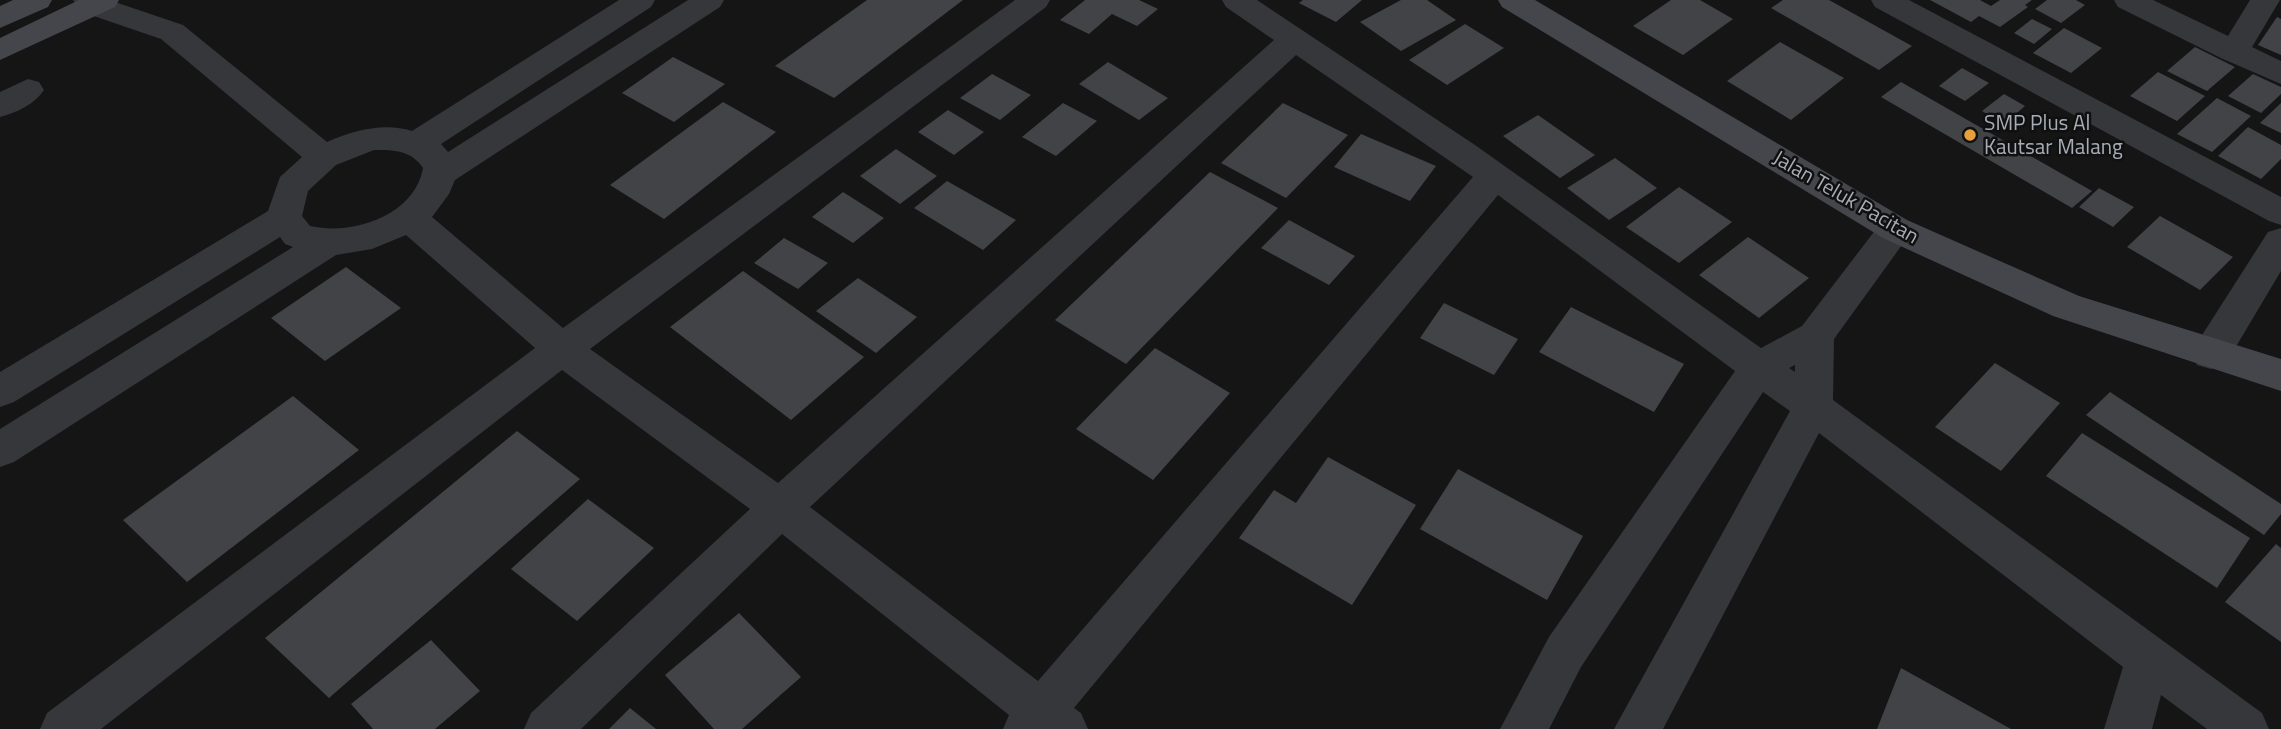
<svg xmlns="http://www.w3.org/2000/svg" width="2281" height="729" font-family="'Titillium Web',sans-serif">
  <rect width="100%" height="100%" fill="#151516"/>
  <!-- building -->
  <path fill="#414346" d="M 867,0 L 963,0 L 834,98 L 775,66 Z
    M 1085,0 L 1139,0 L 1158,9 L 1137,26 L 1112,14 L 1089,34 L 1060,20 Z
    M 1303,0 L 1362,0 L 1336,22 L 1299,3 Z
    M 1401,0 L 1427,0 L 1456,20 L 1401,51 L 1360,22 Z
    M 1671,0 L 1700,0 L 1733,19 L 1683,55 L 1633,26 Z
    M 1783,0 L 1829,0 L 1912,46 L 1879,70 L 1771,8 Z
    M 1930,0 L 1980,0 L 1991,6 L 2000,0 L 2032,0 L 2025,5 L 2028,7 L 2000,27 L 1979,16 L 1971,22 Z
    M 2047,0 L 2076,0 L 2085,5 L 2061,23 L 2035,9 Z
    M 2277,17 L 2281,19 L 2281,55 L 2258,45 Z
    M 2032,19 L 2052,29 L 2034,44 L 2014,33 Z
    M 1465,24 L 1504,48 L 1447,85 L 1409,60 Z
    M 2064,28 L 2102,48 L 2071,73 L 2033,53 Z
    M 1780,42 L 1844,78 L 1791,120 L 1727,81 Z
    M 2195,47 L 2235,67 L 2207,91 L 2167,71 Z
    M 673,57 L 725,84 L 674,122 L 622,93 Z
    M 1108,62 L 1168,98 L 1139,120 L 1079,84 Z
    M 1962,68 L 1989,83 L 1965,101 L 1939,86 Z
    M 2158,72 L 2205,96 L 2177,121 L 2130,96 Z
    M 992,74 L 1031,95 L 1000,120 L 960,98 Z
    M 2253,74 L 2281,87 L 2281,94 L 2261,113 L 2228,96 Z
    M 1901,82 L 2092,191 L 2072,208 L 1881,97 Z
    M 2004,94 L 2025,106 L 2004,124 L 1982,111 Z
    M 2217,98 L 2251,116 L 2212,152 L 2177,134 Z
    M 723,102 L 776,132 L 664,219 L 610,185 Z
    M 1063,103 L 1097,121 L 1056,156 L 1022,137 Z
    M 1283,103 L 1348,135 L 1286,198 L 1221,163 Z
    M 2281,103 L 2281,133 L 2260,123 Z
    M 948,110 L 984,132 L 954,155 L 918,132 Z
    M 1538,115 L 1595,155 L 1560,178 L 1503,136 Z
    M 2248,127 L 2281,145 L 2281,159 L 2261,179 L 2218,156 Z
    M 1361,134 L 1436,166 L 1410,201 L 1334,167 Z
    M 896,149 L 937,176 L 900,204 L 860,176 Z
    M 1615,158 L 1657,188 L 1609,220 L 1567,188 Z
    M 1210,172 L 1278,208 L 1126,364 L 1055,320 Z
    M 947,181 L 1016,220 L 983,250 L 914,208 Z
    M 1679,187 L 1732,222 L 1679,263 L 1626,227 Z
    M 2099,188 L 2134,207 L 2113,227 L 2079,207 Z
    M 843,192 L 884,218 L 853,243 L 812,217 Z
    M 2160,216 L 2233,257 L 2200,290 L 2127,247 Z
    M 1289,220 L 1355,256 L 1329,285 L 1261,248 Z
    M 1748,237 L 1809,278 L 1759,318 L 1699,275 Z
    M 784,238 L 828,263 L 798,289 L 754,263 Z
    M 346,267 L 401,308 L 325,361 L 271,318 Z
    M 743,271 L 864,357 L 791,420 L 670,327 Z
    M 858,278 L 917,317 L 876,353 L 816,311 Z
    M 1444,303 L 1518,339 L 1494,375 L 1420,338 Z
    M 1571,307 L 1684,364 L 1654,412 L 1539,352 Z
    M 1155,348 L 1230,393 L 1153,480 L 1076,429 Z
    M 1995,363 L 2060,403 L 2001,471 L 1935,427 Z
    M 2110,392 L 2281,504 L 2281,514 L 2264,535 L 2086,415 Z
    M 293,396 L 359,450 L 187,582 L 123,520 Z
    M 517,431 L 580,479 L 329,698 L 265,638 Z
    M 2082,433 L 2250,538 L 2217,588 L 2046,476 Z
    M 1328,457 L 1416,505 L 1352,605 L 1239,538 L 1274,490 L 1296,503 Z
    M 1458,469 L 1583,536 L 1547,600 L 1420,529 Z
    M 588,499 L 654,548 L 577,621 L 511,569 Z
    M 2276,544 L 2281,548 L 2281,642 L 2225,602 Z
    M 739,613 L 801,677 L 742,729 L 714,729 L 665,675 Z
    M 431,640 L 480,691 L 435,729 L 373,729 L 351,704 Z
    M 1901,668 L 2011,729 L 1877,729 Z
    M 630,708 L 656,729 L 609,729 Z"/>
  <g fill="none" stroke-linecap="round" stroke-linejoin="round">
    <!-- street -->
    <path fill="#36373b" fill-rule="evenodd" d="M 73,0 L 109,0 L 183,25 L 327,142 C 353,130 385,122 412,131 L 619,0 L 655,0 L 651,7 L 441,144 L 448,152 L 688,0 L 724,0 L 720,7 L 455,180 L 449,194 L 432,217 L 563,328 L 1015,0 L 1050,0 L 1046,7 L 590,349 L 778,483 L 1274,40 L 1226,7 L 1222,0 L 1257,0 L 1475,145 L 1761,348 L 1802,326 L 1883,220 L 1895,216 L 1907,220 L 1913,229 L 1907,238 L 1834,339 L 1833,400 L 2262,713 L 2269,729 L 2207,729 L 2161,695 L 2152,729 L 2104,729 L 2123,667 L 1819,433 L 1663,729 L 1614,729 L 1790,411 L 1763,392 L 1581,667 L 1549,729 L 1500,729 L 1549,637 L 1735,371 L 1498,195 L 1074,708 L 1081,713 L 1088,729 L 1003,729 L 1009,715 L 782,534 L 581,729 L 524,729 L 531,713 L 750,509 L 562,370 L 101,729 L 40,729 L 47,713 L 535,348 L 406,235 L 372,249 L 336,255 L 14,462 L 0,467 L 0,429 L 293,247 L 285,244 L 280,237 L 14,402 L 0,407 L 0,372 L 268,211 L 280,177 L 302,157 L 161,39 L 82,12 ZM 1296,55 L 1473,177 L 1038,681 L 810,507 ZM 374,150 C 394,150 411,150 423,168 C 415,215 353,236 310,226 L 302,216 L 308,191 L 336,165 ZM 1795,365 L 1795,372 L 1789,368 Z
      M 1871,0 L 1909,0 L 2281,197 L 2281,225 L 2269,221 L 1875,7 Z
      M 2114,0 L 2153,0 L 2228,36 L 2250,0 L 2280,0 L 2252,47 L 2281,61 L 2281,84 L 2223,59 L 2118,7 Z
      M 28,79 L 39,82 L 44,90 C 35,104 16,113 0,117 L 0,92 Z
      M 2281,228 L 2281,271 L 2225,365 L 2211,369 L 2197,365 L 2192,354 L 2197,343 L 2268,232 Z"/>
    <!-- secondary -->
    <path fill="#44464b" fill-rule="evenodd" d="M 13,0 L 52,0 L 48,7 L 0,28 L 0,6 Z
      M 79,0 L 119,0 L 115,7 L 0,60 L 0,38 Z
      M 1498,0 L 1535,0 L 1907,220 L 2079,296 L 2281,359 L 2281,391 L 2053,316 L 1883,238 L 1502,7 Z"/>
  </g>
  <!-- markers -->
  <circle fill="#e8a03b" stroke="#101011" stroke-width="2.5" cx="1970" cy="135" r="7"/>
  <g text-anchor="middle" stroke-width="5" stroke-linejoin="round" paint-order="stroke">
    <!-- poi labels -->
    <g font-size="21" fill="#a7adb6" stroke="#101011" text-anchor="start">
      <text x="1984" y="130">SMP Plus Al<tspan x="1984" dy="24">Kautsar Malang</tspan></text>
    </g>
    <!-- street labels -->
    <g font-size="21" fill="#a7adb6" stroke="#101011">
      <text transform="translate(1846 197) rotate(30)" y="7">Jalan Teluk Pacitan</text>
    </g>
  </g>
</svg>
